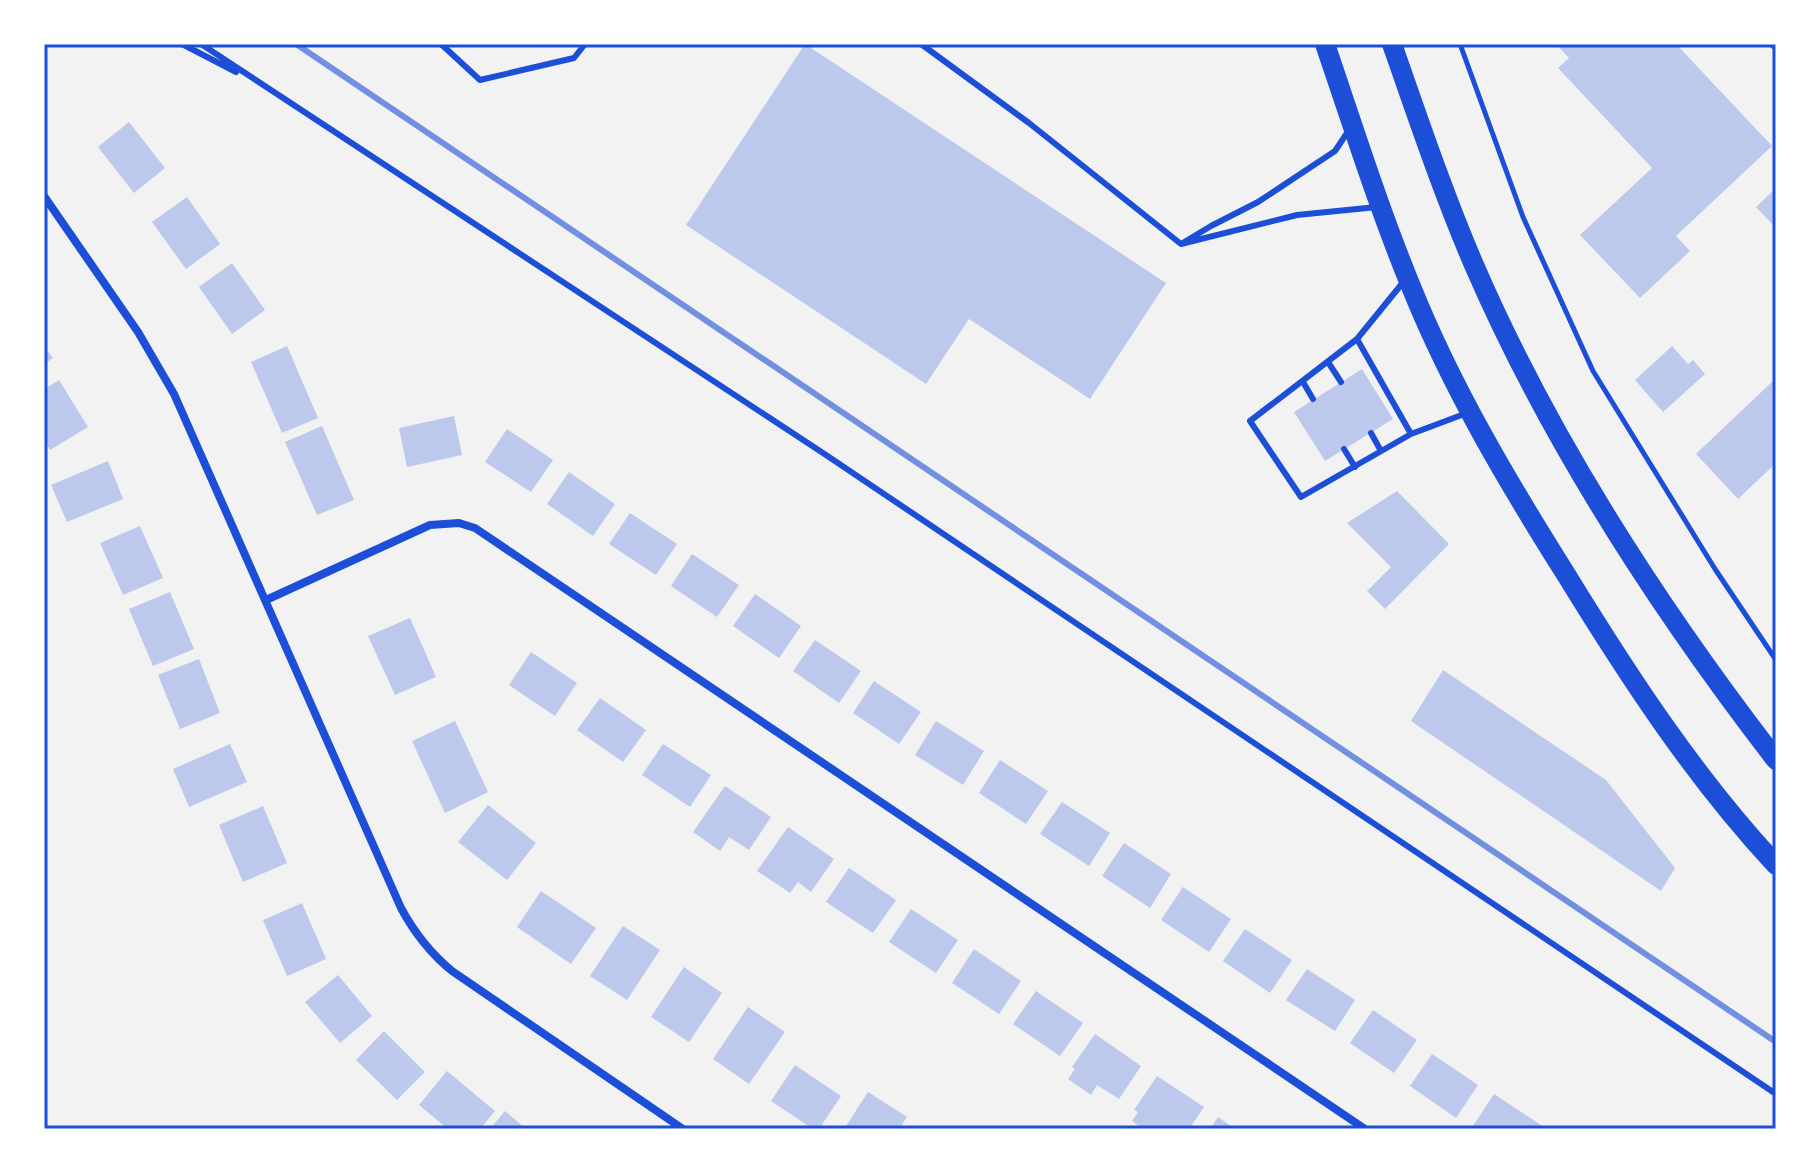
<svg xmlns="http://www.w3.org/2000/svg" width="1820" height="1173" font-family="'Zilla Slab',serif">
  <rect width="100%" height="100%" fill="#f2f2f2"/>
  <!-- building -->
  <path fill="#bdc9ec" d="M 805,44 L 1166,283 L 1090,399 L 969,319 L 926,384 L 686,225 Z
    M 1556,44 L 1676,44 L 1772,146 L 1676,236 L 1690,251 L 1640,298 L 1580,235 L 1652,168 L 1558,68 L 1569,58 Z
    M 129,122 L 165,168 L 134,193 L 98,147 Z
    M 1776,188 L 1776,228 L 1756,207 Z
    M 187,197 L 220,244 L 186,269 L 152,222 Z
    M 232,263 L 265,310 L 232,334 L 199,287 Z
    M 44,346 L 53,358 L 44,364 Z
    M 287,346 L 318,418 L 282,433 L 251,362 Z
    M 1672,346 L 1688,364 L 1693,360 L 1705,374 L 1663,412 L 1635,380 Z
    M 1362,369 L 1393,419 L 1325,461 L 1294,412 Z
    M 1776,378 L 1776,463 L 1738,499 L 1696,454 Z
    M 59,380 L 88,427 L 50,450 L 44,440 L 44,389 Z
    M 454,416 L 462,455 L 407,467 L 399,428 Z
    M 322,426 L 354,500 L 317,515 L 285,442 Z
    M 507,429 L 553,460 L 531,492 L 485,462 Z
    M 108,461 L 123,499 L 67,522 L 51,485 Z
    M 569,472 L 615,504 L 593,536 L 547,504 Z
    M 1397,491 L 1449,544 L 1385,609 L 1367,591 L 1391,567 L 1347,523 Z
    M 630,513 L 677,544 L 656,575 L 609,544 Z
    M 140,526 L 163,578 L 123,595 L 100,543 Z
    M 692,554 L 739,585 L 717,617 L 671,586 Z
    M 170,592 L 194,649 L 153,666 L 129,609 Z
    M 755,594 L 801,626 L 779,658 L 733,626 Z
    M 410,618 L 436,677 L 395,695 L 368,636 Z
    M 815,640 L 861,671 L 839,703 L 793,671 Z
    M 531,652 L 577,683 L 555,716 L 509,685 Z
    M 199,659 L 220,713 L 180,729 L 158,675 Z
    M 1443,670 L 1606,780 L 1675,868 L 1661,891 L 1411,721 Z
    M 874,681 L 921,712 L 899,744 L 853,713 Z
    M 600,698 L 646,730 L 623,762 L 577,730 Z
    M 455,721 L 488,792 L 445,813 L 412,741 Z
    M 936,721 L 984,751 L 963,785 L 915,755 Z
    M 230,744 L 247,782 L 189,807 L 173,769 Z
    M 663,744 L 711,775 L 690,807 L 642,775 Z
    M 1000,760 L 1048,791 L 1026,824 L 979,793 Z
    M 725,786 L 771,817 L 749,850 L 729,837 L 720,851 L 693,832 Z
    M 1062,802 L 1110,833 L 1089,866 L 1040,834 Z
    M 488,805 L 536,843 L 507,880 L 458,842 Z
    M 263,806 L 287,863 L 243,882 L 219,825 Z
    M 788,827 L 834,859 L 811,892 L 798,882 L 790,893 L 757,871 Z
    M 1124,843 L 1171,874 L 1150,908 L 1102,876 Z
    M 849,868 L 896,900 L 873,933 L 826,902 Z
    M 1183,887 L 1231,919 L 1209,952 L 1161,920 Z
    M 541,891 L 596,928 L 571,964 L 517,927 Z
    M 302,903 L 326,959 L 287,976 L 263,920 Z
    M 911,909 L 958,940 L 936,973 L 889,942 Z
    M 623,926 L 660,950 L 627,1000 L 590,976 Z
    M 1245,929 L 1292,960 L 1270,993 L 1223,961 Z
    M 974,949 L 1021,981 L 999,1014 L 952,983 Z
    M 684,967 L 722,993 L 689,1042 L 651,1017 Z
    M 1307,969 L 1355,1000 L 1335,1031 L 1286,1000 Z
    M 338,975 L 372,1016 L 340,1043 L 305,1002 Z
    M 1036,991 L 1083,1023 L 1060,1056 L 1013,1024 Z
    M 748,1007 L 785,1032 L 749,1084 L 713,1059 Z
    M 1373,1010 L 1417,1040 L 1394,1073 L 1350,1043 Z
    M 384,1031 L 425,1072 L 397,1100 L 356,1060 Z
    M 1095,1034 L 1141,1066 L 1119,1099 L 1097,1085 L 1091,1095 L 1068,1079 L 1075,1069 L 1072,1067 Z
    M 1432,1054 L 1478,1085 L 1456,1118 L 1410,1086 Z
    M 795,1065 L 841,1096 L 819,1129 L 813,1129 L 771,1101 Z
    M 447,1071 L 495,1111 L 480,1129 L 448,1129 L 419,1105 Z
    M 1157,1076 L 1204,1107 L 1189,1129 L 1163,1129 L 1159,1126 L 1157,1129 L 1143,1129 L 1132,1121 L 1138,1112 L 1134,1110 Z
    M 868,1092 L 907,1117 L 899,1129 L 844,1129 Z
    M 1494,1094 L 1541,1125 L 1538,1129 L 1479,1129 L 1473,1126 Z
    M 505,1111 L 526,1129 L 490,1129 Z
    M 1218,1117 L 1235,1129 L 1210,1129 Z"/>
  <g fill="none" stroke-linecap="round" stroke-linejoin="round">
    <!-- path -->
    <path stroke="#1d4ed8" stroke-width="5" d="M 1460,44 L 1523,217 L 1593,371 L 1715,569 L 1776,660"/>
    <!-- service -->
    <path stroke="#1d4ed8" stroke-width="6" d="M 182,44 L 236,72
      M 201,44 L 826,455 L 1776,1094
      M 441,44 L 480,80 L 574,58 L 585,44
      M 921,44 L 1029,123 L 1181,244
      M 1349,130 L 1335,151 L 1258,202 L 1211,226 L 1181,244 L 1297,215 L 1377,207
      M 1405,280 L 1357,339 L 1250,421 L 1301,497 L 1411,434 L 1467,413
      M 1357,339 L 1411,434
      M 1328,362 L 1341,382
      M 1303,382 L 1313,399
      M 1371,433 L 1381,451
      M 1344,449 L 1355,467"/>
    <!-- minor -->
    <path stroke="#1d4ed8" stroke-width="8" d="M 1773,44 L 1776,47
      M 44,196 L 138,332 L 174,394 L 401,908 C 415,934 430,953 452,971 L 683,1129
      M 266,600 L 430,525 L 459,523 L 475,528 L 1365,1129"/>
    <!-- primary -->
    <path stroke="#1d4ed8" stroke-width="20" d="M 1325,44 C 1353,126 1379,209 1412,289 C 1453,390 1509,484 1567,576 C 1629,677 1695,778 1776,865
      M 1392,44 C 1418,118 1443,193 1474,265 C 1551,443 1658,607 1776,760"/>
    <!-- rail -->
    <path stroke="#7290e2" stroke-width="6" d="M 296,44 L 1776,1042"/>
  </g>
  <!-- border -->
  <rect width="1820" height="1173" fill="none" stroke="#ffffff" stroke-width="92"/>
  <rect x="46" y="46" width="1728" height="1081" fill="none" stroke="#1d4ed8" stroke-width="3"/>
</svg>
